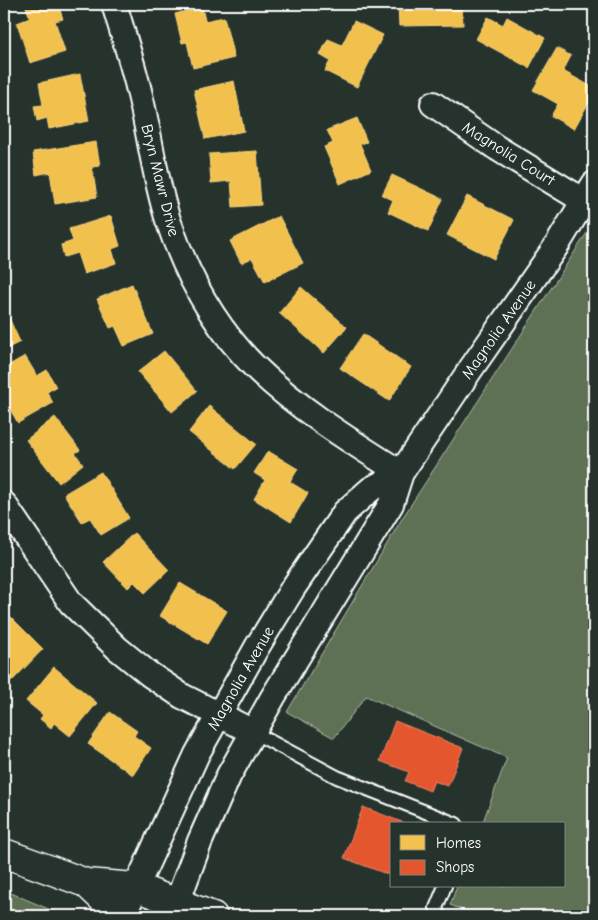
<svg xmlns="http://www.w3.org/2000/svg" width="598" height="920" font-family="'Comic Neue',sans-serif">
  <rect width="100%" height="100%" fill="#26332d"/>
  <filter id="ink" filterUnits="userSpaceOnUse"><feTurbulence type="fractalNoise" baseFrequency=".02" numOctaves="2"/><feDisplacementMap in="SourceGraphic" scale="10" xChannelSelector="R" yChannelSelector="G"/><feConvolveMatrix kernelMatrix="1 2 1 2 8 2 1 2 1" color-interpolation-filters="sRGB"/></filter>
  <g filter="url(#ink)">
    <!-- green -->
    <path fill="#5f7154" stroke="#afb8aa" d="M 594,222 L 594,916 L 477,916 L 450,905 L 457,886 L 564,886 L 564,824 L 482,824 L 507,758 L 366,696 L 334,738 L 287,712 L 403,517 Z
      M 4,890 L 65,916 L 4,916 Z"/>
    <!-- homes -->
    <path fill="#f2c14e" stroke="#f6d483" d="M 25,4 L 58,4 L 63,19 L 55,21 L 65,52 L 30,63 L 17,23 L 30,18 Z
      M 398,4 L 462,4 L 463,25 L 399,26 Z
      M 202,7 L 205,21 L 224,17 L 234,58 L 193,68 L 187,42 L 182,43 L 175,14 Z
      M 488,17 L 503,25 L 507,17 L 545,38 L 529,68 L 476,39 Z
      M 354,21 L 383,35 L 357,87 L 325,71 L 330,61 L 320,55 L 328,39 L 342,45 Z
      M 557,48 L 571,56 L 563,71 L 594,88 L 594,93 L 574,129 L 551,116 L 558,104 L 533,90 Z
      M 80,74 L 89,121 L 49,129 L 47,118 L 37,121 L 34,106 L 43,105 L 39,83 Z
      M 234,81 L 244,131 L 205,139 L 194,90 Z
      M 357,118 L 367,142 L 360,144 L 371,170 L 340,184 L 324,147 L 333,143 L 327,130 Z
      M 96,142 L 100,166 L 92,167 L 97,197 L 55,204 L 50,172 L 36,175 L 33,152 Z
      M 257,151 L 261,205 L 233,207 L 231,181 L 211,183 L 209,154 Z
      M 392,175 L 443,199 L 428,231 L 388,212 L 393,200 L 382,195 Z
      M 467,196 L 514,220 L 494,259 L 447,235 Z
      M 111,216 L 120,246 L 112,249 L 116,263 L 84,274 L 77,253 L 64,257 L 61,245 L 73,241 L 69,229 Z
      M 279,216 L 303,263 L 265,282 L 252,258 L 241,263 L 230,241 Z
      M 132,284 L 153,334 L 124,346 L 115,326 L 110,328 L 97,299 Z
      M 301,287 L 347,327 L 324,353 L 279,313 Z
      M 4,307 L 20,342 L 4,350 Z
      M 363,334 L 411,367 L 389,401 L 340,368 Z
      M 164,351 L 197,391 L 172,412 L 138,372 Z
      M 25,356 L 37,376 L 47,370 L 56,387 L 47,392 L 53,403 L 18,423 L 4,399 L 4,368 Z
      M 209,406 L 256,444 L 235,469 L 189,432 Z
      M 55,417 L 80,450 L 75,453 L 83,464 L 59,483 L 26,440 Z
      M 268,451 L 298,469 L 290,482 L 308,493 L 291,522 L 254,499 L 265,480 L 254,473 Z
      M 101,472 L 129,518 L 101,535 L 90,518 L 82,522 L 64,494 Z
      M 134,533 L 169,570 L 145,593 L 134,582 L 128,588 L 103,562 Z
      M 180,583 L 227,611 L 207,644 L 160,616 Z
      M 4,610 L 43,649 L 12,681 L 4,674 Z
      M 54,667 L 97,703 L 70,736 L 54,723 L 51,728 L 40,719 L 43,715 L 26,701 Z
      M 110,712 L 137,731 L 134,736 L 151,748 L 133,775 L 88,744 Z"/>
    <!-- shops -->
    <path fill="#e4572e" stroke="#ec896d" d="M 395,721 L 463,748 L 448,786 L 434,781 L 430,791 L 405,781 L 409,772 L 380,761 Z
      M 363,807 L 407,824 L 392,824 L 392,876 L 344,858 Z"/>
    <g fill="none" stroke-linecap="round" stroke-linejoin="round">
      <!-- lane casing -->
      <g stroke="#fff" stroke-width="16">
        <path id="lane" d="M 253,732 L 337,777 L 456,824
          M 439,916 L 436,908 L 445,886"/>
      </g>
      <!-- street casing -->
      <g stroke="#fff" stroke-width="28">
        <path id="street" d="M 114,4 C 123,34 133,64 140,95 C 150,136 155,180 168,220 C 186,274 214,326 254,366 C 297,408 350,441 401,473
          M 433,104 L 497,148 L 584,201
          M 4,504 L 71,603 L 117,648 L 149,674 L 182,696 L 253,732
          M 123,916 L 197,754 L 257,647 L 293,588 L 345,512 L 371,489 L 401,473
          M 172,916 L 200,841 L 229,775 L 273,697 L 391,504 L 401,473 L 470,370 L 557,245 L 594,184"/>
      </g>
      <!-- secondary casing -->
      <g stroke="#fff" stroke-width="31">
        <path id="secondary" d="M 4,853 L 86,883 L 135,887 L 213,916
          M 86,883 L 121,916"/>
      </g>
      <!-- lane -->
      <use href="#lane" stroke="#26332d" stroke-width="12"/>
      <!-- street -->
      <use href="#street" stroke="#26332d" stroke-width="24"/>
      <!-- secondary -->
      <use href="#secondary" stroke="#26332d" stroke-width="28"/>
    </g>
  </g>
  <g text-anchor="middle" stroke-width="5" stroke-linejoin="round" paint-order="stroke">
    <!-- street labels -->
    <g font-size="16" fill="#fff" stroke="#26332d">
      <text transform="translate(509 153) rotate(32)" y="6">Magnolia Court</text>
      <text transform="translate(161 180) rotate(76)" y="6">Bryn Mawr Drive</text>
      <text transform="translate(498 329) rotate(-55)" y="6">Magnolia Avenue</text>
      <text transform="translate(240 678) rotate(-60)" y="6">Magnolia Avenue</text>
    </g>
  </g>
  <!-- margin -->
  <rect width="598" height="920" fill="none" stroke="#26332d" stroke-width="20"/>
  <rect x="10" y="10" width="578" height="900" fill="none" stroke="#fff" stroke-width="2" filter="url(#ink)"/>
  <!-- legend -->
  <rect x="390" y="822" width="175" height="65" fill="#26332d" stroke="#7d8581"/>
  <rect x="400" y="835" width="25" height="15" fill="#f2c14e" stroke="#7d8581"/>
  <text x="436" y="848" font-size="15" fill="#ffffff">Homes</text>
  <rect x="400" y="860" width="25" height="15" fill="#e4572e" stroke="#7d8581"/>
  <text x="436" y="872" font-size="15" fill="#ffffff">Shops</text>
</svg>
